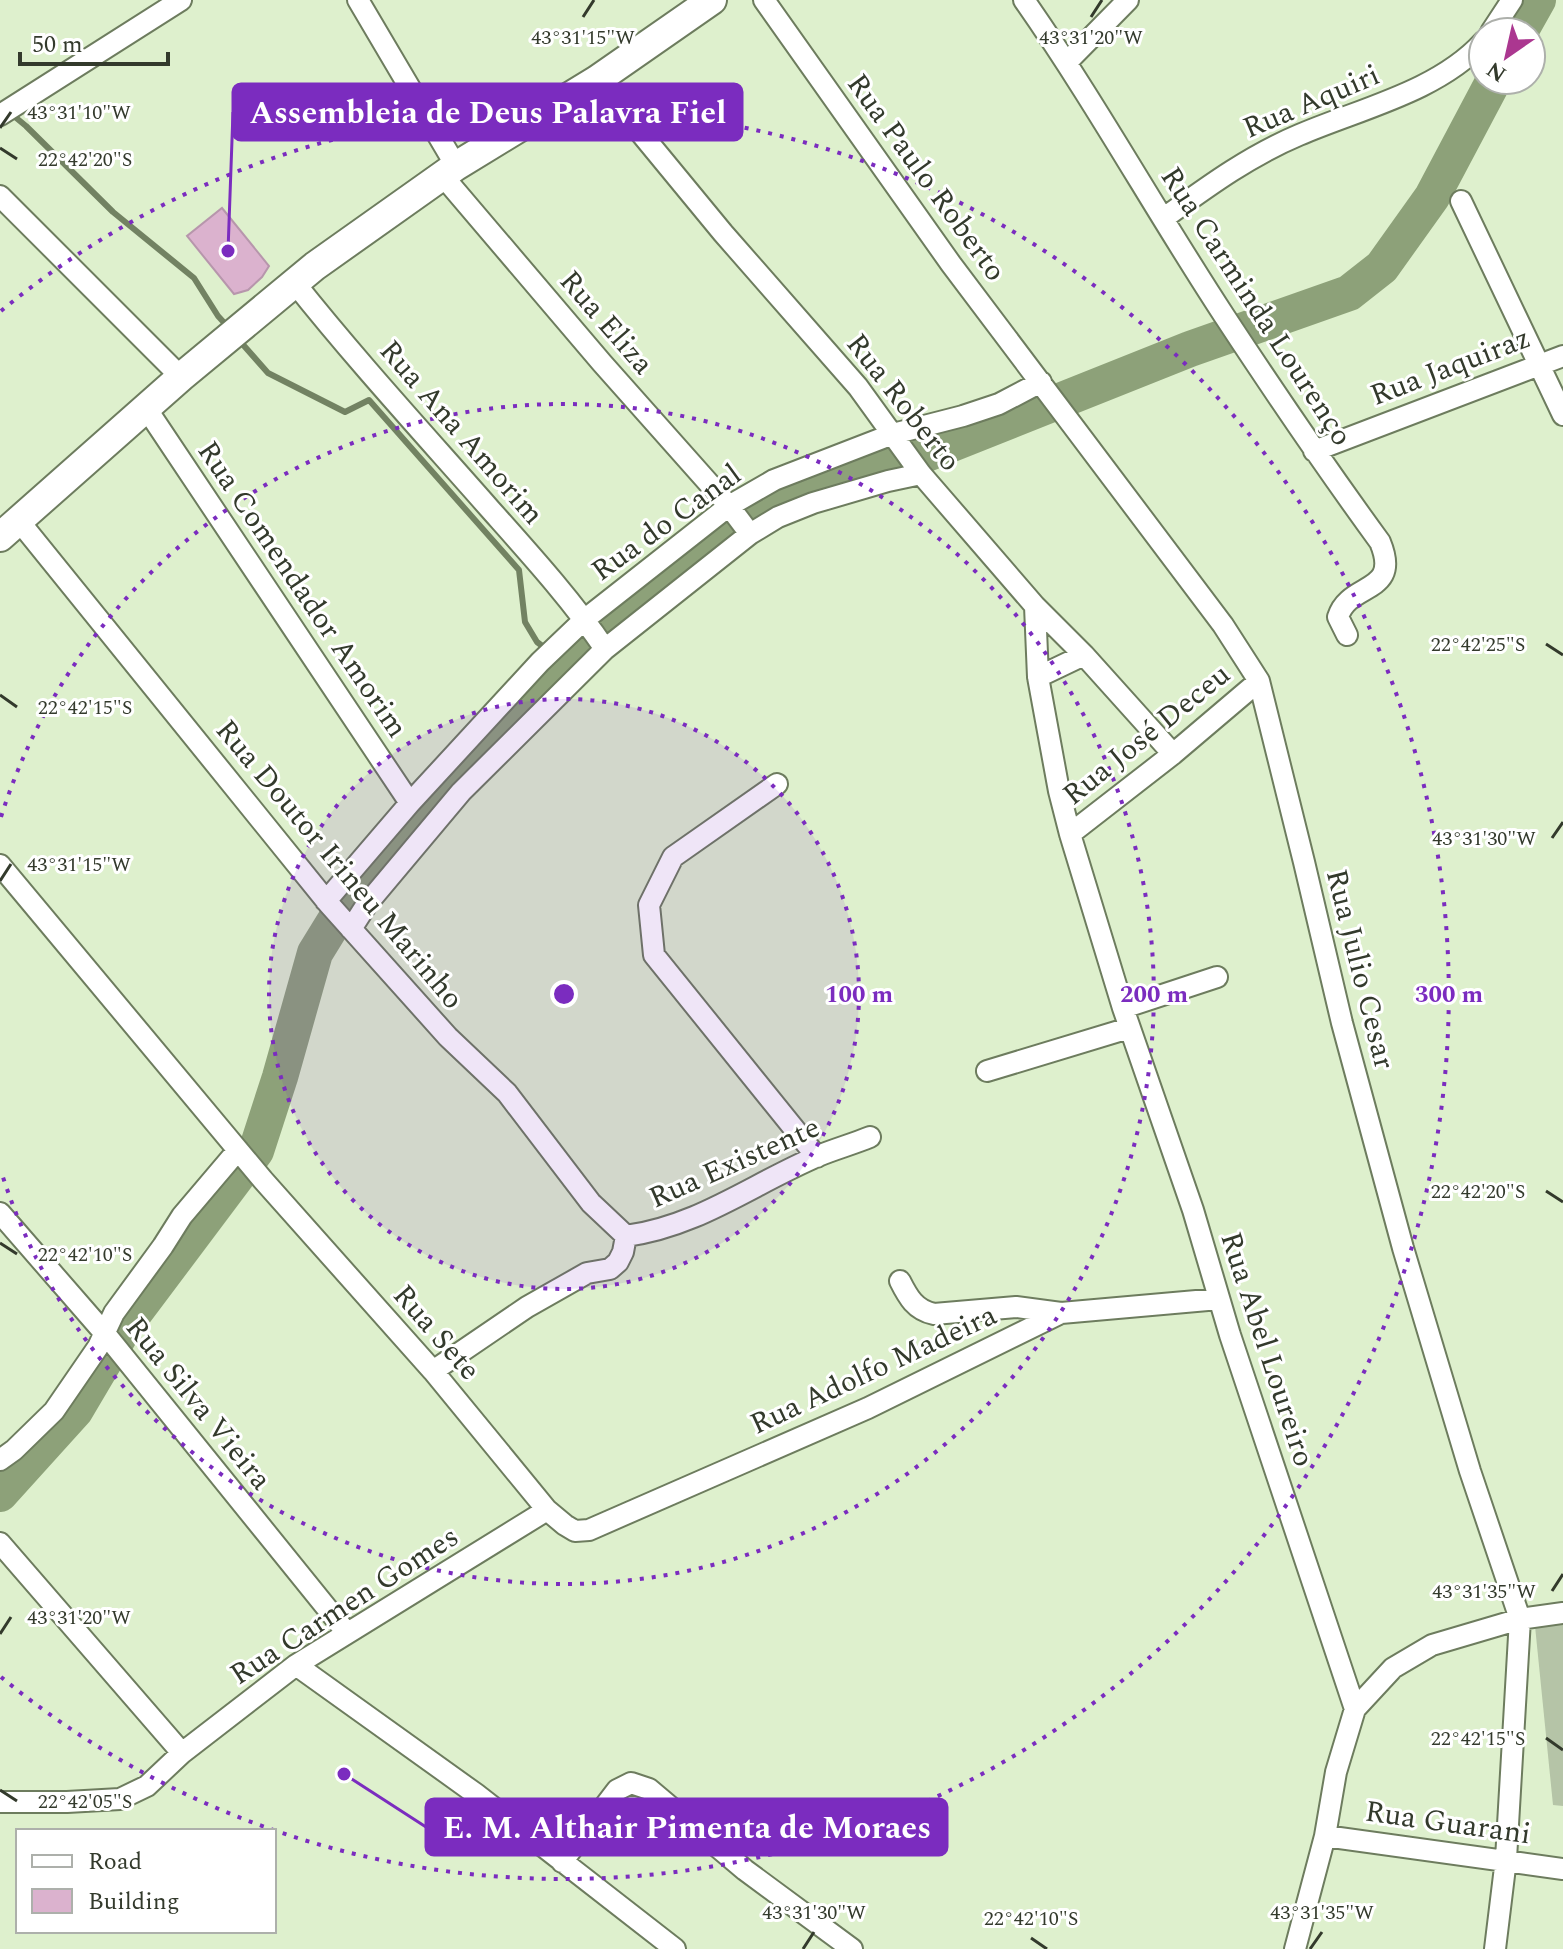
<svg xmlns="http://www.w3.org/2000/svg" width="1563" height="1949" font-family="Spectral,serif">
  <rect width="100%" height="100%" fill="#def0cd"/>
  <!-- green -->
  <path fill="#b5c4a7" d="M 1534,1616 L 1563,1616 L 1563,1806 L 1553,1805 Z"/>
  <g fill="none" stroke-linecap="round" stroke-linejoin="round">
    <!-- stream -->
    <path stroke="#728262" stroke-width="6" d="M 9,112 L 26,126 L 113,212 L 194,278 L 218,316 L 228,327
      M 238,339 L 268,373 L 345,412 L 369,400 L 519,570 L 525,622 L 537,642 L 566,664"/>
    <!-- river -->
    <path stroke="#8da179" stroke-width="36" d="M 1520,32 L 1538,0
      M 0,1494 L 75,1411 L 127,1323 L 256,1151 L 280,1077 L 315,953 L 355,888 L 559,671 L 612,621 L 772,491 L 866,470 L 924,455 L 1190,349 L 1349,293 L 1382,267 L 1432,197 L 1494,80"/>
  </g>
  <!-- building -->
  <path fill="#dbb2ce" stroke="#b796ac" stroke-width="2" d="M 222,208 L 269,266 L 262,277 L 248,290 L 234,294 L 187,236 Z"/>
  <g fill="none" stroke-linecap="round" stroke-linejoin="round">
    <!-- street casing -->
    <g stroke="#6d7c5e" stroke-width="24">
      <path id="street" d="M 358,0 L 456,166
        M 764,0 L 951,264 L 1223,625 L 1259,681 L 1304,862 L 1342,1023 L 1403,1248 L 1470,1471 L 1520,1619 L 1506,1859 L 1495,1949
        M 1024,0 C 1096,103 1156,212 1225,317 C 1275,393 1326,468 1380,542 C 1402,595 1349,581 1338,617 L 1347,635
        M 1491,32 L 1512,0
        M 1067,62 L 1128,0
        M 597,80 L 723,233 L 858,387 L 921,474 L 1035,606 L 1084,655 L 1173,754
        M 0,115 L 181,0
        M 442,175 L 602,363 L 729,506 L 750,534
        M 0,196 L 181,377
        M 1461,201 L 1563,415
        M 1164,218 C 1207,187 1249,156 1299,135 C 1359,109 1437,92 1483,42
        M 294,282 C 356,360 423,433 489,508 C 529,553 571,599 605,649
        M 146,408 L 410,803
        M 1314,451 L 1563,356
        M 19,521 L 328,903 L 448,1037 L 507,1093 L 591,1203 L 626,1236
        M 1035,606 L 1038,677 L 1059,791 L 1070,834 L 1123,1008 L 1193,1210 L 1230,1335 L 1355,1709
        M 1038,677 L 1084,655
        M 777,784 L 673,857 L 649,905 L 654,955 L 817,1157
        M 1070,834 L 1173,754 L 1259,681
        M 0,865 L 263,1180 L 433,1371 L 547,1510 L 565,1525 L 575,1531 L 589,1530 L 868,1408 L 1061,1313 L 1219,1299
        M 326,901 L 410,803 L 540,662 L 584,620 L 729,506 L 774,480 L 893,434 L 963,416 L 999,404 L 1041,382
        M 351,929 L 367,904 L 461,792 L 605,649 L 750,534 L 778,517 L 813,503 L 888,481 L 921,474
        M 1123,1008 L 1217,977
        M 987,1071 L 1129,1028
        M 0,1213 L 107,1336 L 347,1633
        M 900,1281 C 908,1297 915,1310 934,1314 L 1016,1307 L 1061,1313
        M 433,1371 L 527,1307 L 587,1273 L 610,1269 L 618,1262 L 623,1252 L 626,1236 C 699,1226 752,1184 818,1156 C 835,1149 853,1144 870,1137
        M 0,1460 L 14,1450 L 54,1411 L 98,1347 L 114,1313 L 163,1246 L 182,1216 L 238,1150
        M 0,1543 L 182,1753
        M 296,1665 L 476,1794 L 675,1949
        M 0,1802 L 67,1802 L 120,1799 L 147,1786 L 182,1753 L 296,1665 L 547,1510
        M 1325,1836 L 1563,1869
        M 562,1862 L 617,1790 L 631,1783 L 649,1789 L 745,1870 L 852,1949
        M 1295,1949 L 1325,1836 L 1336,1772 L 1355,1709 L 1393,1668 L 1432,1645 L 1520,1619 L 1563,1613"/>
    </g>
    <!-- secondary casing -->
    <g stroke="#6d7c5e" stroke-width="32">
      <path id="secondary" d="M 0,537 L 181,377 L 315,266 L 456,166 L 597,80 L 712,0"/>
    </g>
    <!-- street -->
    <use href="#street" stroke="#fff" stroke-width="20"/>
    <!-- secondary -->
    <use href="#secondary" stroke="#fff" stroke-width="28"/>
  </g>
  <!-- ticks -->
  <path fill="none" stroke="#333a2c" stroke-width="3" d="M 583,17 L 594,0M 1091,17 L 1102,0M 0,128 L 11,112M 0,148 L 17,159M 1546,644 L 1563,655M 0,695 L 17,707M 1552,838 L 1563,822M 0,881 L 11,864M 1546,1191 L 1563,1202M 0,1243 L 17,1254M 1552,1591 L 1563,1574M 0,1634 L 11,1617M 1546,1738 L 1563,1750M 0,1790 L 17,1801M 1031,1938 L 1047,1949M 803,1949 L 814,1932M 1310,1949 L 1322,1932"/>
  <!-- distance rings -->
  <circle cx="564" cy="994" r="295" fill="#7b2cbf" fill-opacity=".12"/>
  <g fill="none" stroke="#7b2cbf" stroke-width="4" stroke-dasharray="4 8">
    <circle cx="564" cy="994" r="295"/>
    <path d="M1 817A590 590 0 1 1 1 1171"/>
    <path d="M1 311A885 885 0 1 1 1 1677"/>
  </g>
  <g text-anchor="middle" stroke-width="6" stroke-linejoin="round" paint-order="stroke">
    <!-- street labels -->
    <g font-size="30" fill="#333a2c" stroke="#fff">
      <text transform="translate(1311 101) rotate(-23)" y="10">Rua Aquiri</text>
      <text transform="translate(927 177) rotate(54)" y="10">Rua Paulo Roberto</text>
      <text transform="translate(1257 306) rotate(57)" y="10">Rua Carminda Lourenço</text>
      <text transform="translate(607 322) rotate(49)" y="10">Rua Eliza</text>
      <text transform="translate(1450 366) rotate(-21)" y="10">Rua Jaquiraz</text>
      <text transform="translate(904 402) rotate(52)" y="10">Rua Roberto</text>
      <text transform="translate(462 432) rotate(49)" y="10">Rua Ana Amorim</text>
      <text transform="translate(666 522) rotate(-36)" y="10">Rua do Canal</text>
      <text transform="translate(303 589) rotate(56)" y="10">Rua Comendador Amorim</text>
      <text transform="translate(1146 734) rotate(-39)" y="10">Rua José Deceu</text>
      <text transform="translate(340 864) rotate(50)" y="10">Rua Doutor Irineu Marinho</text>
      <text transform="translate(1361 969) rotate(76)" y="10">Rua Julio Cesar</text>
      <text transform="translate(734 1162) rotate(-24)" y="10">Rua Existente</text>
      <text transform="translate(437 1332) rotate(49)" y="10">Rua Sete</text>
      <text transform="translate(1268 1349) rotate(72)" y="10">Rua Abel Loureiro</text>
      <text transform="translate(873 1369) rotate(-25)" y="10">Rua Adolfo Madeira</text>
      <text transform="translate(199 1403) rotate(51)" y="10">Rua Silva Vieira</text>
      <text transform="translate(344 1605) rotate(-33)" y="10">Rua Carmen Gomes</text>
      <text transform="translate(1448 1822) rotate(8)" y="10">Rua Guarani</text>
    </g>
  </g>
  <g font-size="20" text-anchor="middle" fill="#333a2c" stroke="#fff" stroke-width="6" stroke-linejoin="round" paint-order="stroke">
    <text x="583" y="44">43°31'15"W</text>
    <text x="1091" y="44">43°31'20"W</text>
    <text x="79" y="119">43°31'10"W</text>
    <text x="85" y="166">22°42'20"S</text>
    <text x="1478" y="651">22°42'25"S</text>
    <text x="85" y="714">22°42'15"S</text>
    <text x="1484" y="845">43°31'30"W</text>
    <text x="79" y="871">43°31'15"W</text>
    <text x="1478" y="1198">22°42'20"S</text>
    <text x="85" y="1261">22°42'10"S</text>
    <text x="1484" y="1598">43°31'35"W</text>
    <text x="79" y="1624">43°31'20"W</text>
    <text x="1478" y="1745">22°42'15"S</text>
    <text x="85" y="1808">22°42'05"S</text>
    <text x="814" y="1919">43°31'30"W</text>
    <text x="1322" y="1919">43°31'35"W</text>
    <text x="1031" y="1925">22°42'10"S</text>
  </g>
  <circle cx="564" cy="994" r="12" fill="#7b2cbf" stroke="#fff" stroke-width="4"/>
  <g font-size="24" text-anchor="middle" font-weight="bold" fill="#7b2cbf" stroke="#fff" stroke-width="6" stroke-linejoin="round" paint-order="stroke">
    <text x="859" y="1002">100 m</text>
    <text x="1154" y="1002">200 m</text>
    <text x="1449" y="1002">300 m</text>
  </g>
  <!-- callouts -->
  <path fill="none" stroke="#7b2cbf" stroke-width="3" d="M228 251L233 112M344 1774L426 1827"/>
  <g fill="#7b2cbf" stroke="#fff" stroke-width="3">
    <circle cx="228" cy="251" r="8"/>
    <circle cx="344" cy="1774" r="8"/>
  </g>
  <g fill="#7b2cbf" stroke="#7b2cbf" stroke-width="3">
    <rect x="233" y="84" width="509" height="56" rx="8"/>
    <rect x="426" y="1799" width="521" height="56" rx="8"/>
  </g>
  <g font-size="32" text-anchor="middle" font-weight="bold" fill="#fff">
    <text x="488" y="123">Assembleia de Deus Palavra Fiel</text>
    <text x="687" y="1838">E. M. Althair Pimenta de Moraes</text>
  </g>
  <!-- legend -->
  <rect x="16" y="1829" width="260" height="104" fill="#ffffff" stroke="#adb0ab" stroke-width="2"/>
  <rect x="32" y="1855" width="40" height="12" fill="#ffffff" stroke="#adb0ab" stroke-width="2"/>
  <text x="88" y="1869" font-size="24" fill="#333a2c">Road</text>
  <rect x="32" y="1889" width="40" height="24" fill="#dbb2ce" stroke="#adb0ab" stroke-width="2"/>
  <text x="88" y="1909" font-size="24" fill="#333a2c">Building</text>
  <!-- north arrow -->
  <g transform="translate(1507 56) rotate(214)"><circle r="38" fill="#ffffff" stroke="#adb0ab" stroke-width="2"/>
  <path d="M0-6L14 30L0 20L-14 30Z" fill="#ab3790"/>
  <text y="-12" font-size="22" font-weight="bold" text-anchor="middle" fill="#333a2c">N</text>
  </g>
  <!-- scale -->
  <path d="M20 52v12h148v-12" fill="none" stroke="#333a2c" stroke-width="4"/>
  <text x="32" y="52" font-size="24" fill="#333a2c" stroke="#ffffff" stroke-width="6" paint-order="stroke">50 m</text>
</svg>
